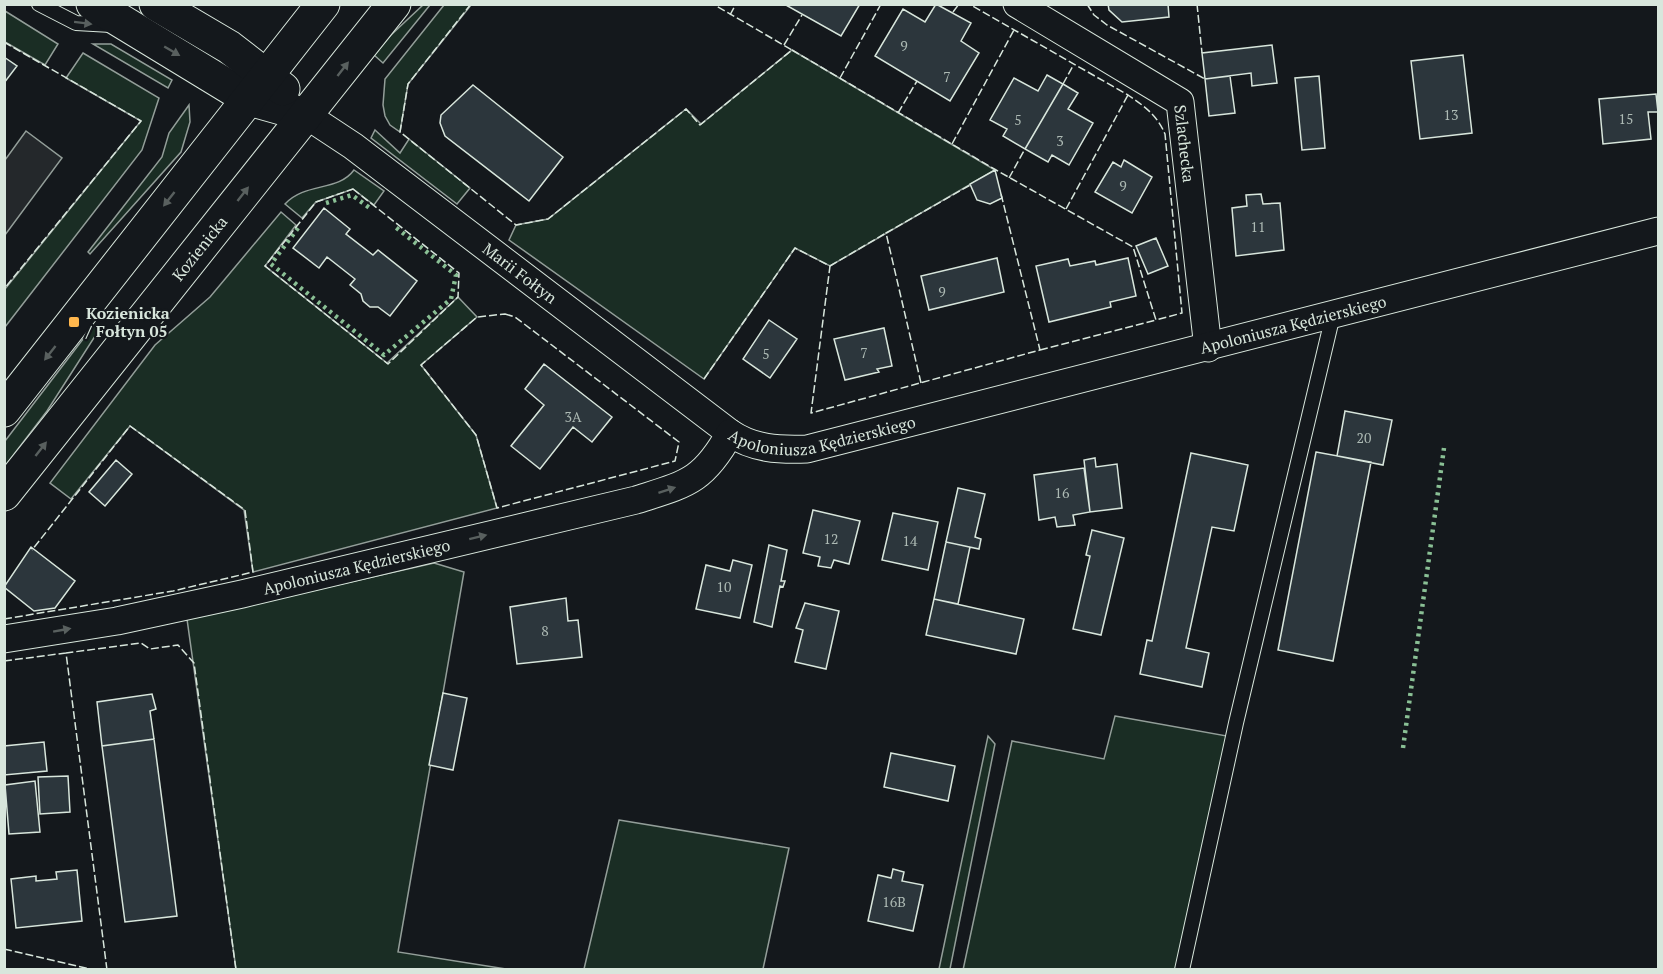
<svg xmlns="http://www.w3.org/2000/svg" width="1663" height="974" font-family="'PT Serif',serif">
  <rect width="100%" height="100%" fill="#14181c"/>
  <!-- green -->
  <path fill="#1a2d24" stroke="#939e99" stroke-width="1.5" d="M 423,5 L 430,5 L 383,63 L 374,55 L 391,35 Z
    M 444,5 L 471,5 L 408,84 L 400,132 L 390,125 L 385,116 L 383,105 L 385,79 Z
    M 5,11 L 58,44 L 45,65 L 5,42 Z
    M 93,44 L 111,44 L 172,80 L 168,88 Z
    M 792,50 L 995,170 L 830,266 L 795,248 L 704,379 L 509,240 L 516,225 L 548,219 L 686,109 L 701,124 Z
    M 83,53 L 159,98 L 142,150 L 5,327 L 5,289 L 141,121 L 66,78 Z
    M 189,105 L 190,122 L 181,152 L 90,254 L 88,252 L 162,157 L 169,133 Z
    M 375,130 L 400,153 L 409,139 L 470,188 L 457,204 L 371,138 Z
    M 354,170 L 384,191 L 374,205 L 353,189 L 316,202 L 302,218 L 285,204 C 305,182 338,192 354,170 Z
    M 281,212 L 296,225 L 265,266 L 387,363 L 458,297 L 477,317 L 421,365 L 476,435 L 497,508 L 253,572 L 244,510 L 130,426 L 71,499 L 50,483 L 155,345 L 210,297 Z
    M 93,326 L 99,330 L 47,411 L 5,466 L 5,441 Z
    M 434,563 L 464,572 L 398,952 L 506,969 L 236,969 L 187,619 Z
    M 1115,716 L 1227,736 L 1176,969 L 963,970 L 1012,741 L 1104,759 Z
    M 988,736 L 995,744 L 950,969 L 939,969 Z
    M 619,820 L 789,848 L 763,969 L 584,969 Z"/>
  <!-- parking -->
  <path fill="#24282b" stroke="#939e99" stroke-width="1.5" d="M 26,131 L 62,158 L 5,235 L 5,160 Z"/>
  <!-- building -->
  <path fill="#2c363c" stroke="#d8e6dc" stroke-width="1.5" d="M 784,4 L 860,4 L 841,36 Z
    M 936,4 L 971,23 L 961,41 L 979,53 L 950,101 L 875,56 L 903,9 L 925,22 Z
    M 1108,4 L 1168,4 L 1169,17 L 1122,22 L 1109,10 Z
    M 1272,45 L 1277,83 L 1252,86 L 1251,73 L 1205,79 L 1202,53 Z
    M 1463,55 L 1472,133 L 1420,139 L 1411,61 Z
    M 4,57 L 17,66 L 4,83 Z
    M 1047,75 L 1063,84 L 1025,149 L 1003,136 L 1007,129 L 990,120 L 1014,78 L 1038,91 Z
    M 1230,76 L 1235,113 L 1209,116 L 1205,79 Z
    M 1319,76 L 1325,148 L 1302,150 L 1295,78 Z
    M 1063,84 L 1078,93 L 1068,109 L 1093,123 L 1069,165 L 1052,155 L 1048,162 L 1025,149 Z
    M 473,85 L 563,157 L 529,201 L 445,136 L 440,123 L 441,115 Z
    M 1656,94 L 1658,112 L 1648,112 L 1651,139 L 1603,144 L 1599,99 Z
    M 1124,160 L 1152,177 L 1132,213 L 1095,192 L 1113,162 L 1121,167 Z
    M 995,170 L 1002,198 L 990,204 L 977,200 L 970,184 Z
    M 1261,194 L 1263,204 L 1280,203 L 1284,250 L 1236,256 L 1232,208 L 1247,206 L 1246,195 Z
    M 324,208 L 350,229 L 346,234 L 373,255 L 378,250 L 417,281 L 390,316 L 378,307 L 370,307 L 363,301 L 361,294 L 350,285 L 355,279 L 327,257 L 319,268 L 293,248 Z
    M 1156,238 L 1168,266 L 1148,274 L 1136,246 Z
    M 997,258 L 1004,292 L 929,310 L 921,276 Z
    M 1128,258 L 1136,296 L 1110,302 L 1111,307 L 1049,322 L 1036,266 L 1068,259 L 1070,266 L 1095,261 L 1096,265 Z
    M 769,320 L 797,339 L 770,378 L 743,359 Z
    M 884,328 L 892,366 L 877,369 L 879,372 L 845,380 L 834,339 Z
    M 544,364 L 612,417 L 592,442 L 573,427 L 540,469 L 511,446 L 544,405 L 525,389 Z
    M 1345,411 L 1392,420 L 1383,465 L 1337,456 Z
    M 1316,452 L 1371,462 L 1333,661 L 1278,650 Z
    M 1191,453 L 1248,465 L 1234,531 L 1212,527 L 1186,648 L 1209,653 L 1202,687 L 1140,674 L 1147,640 L 1152,641 Z
    M 1095,458 L 1096,467 L 1117,464 L 1122,508 L 1090,512 L 1084,460 Z
    M 116,460 L 132,474 L 105,506 L 89,492 Z
    M 1084,468 L 1090,512 L 1073,515 L 1075,525 L 1057,527 L 1055,517 L 1039,520 L 1034,475 Z
    M 958,488 L 985,494 L 975,537 L 981,539 L 979,549 L 946,542 Z
    M 813,510 L 860,521 L 849,564 L 834,560 L 831,568 L 818,566 L 820,557 L 803,553 Z
    M 893,513 L 938,522 L 928,570 L 882,560 Z
    M 1092,530 L 1124,538 L 1101,635 L 1073,629 L 1090,556 L 1086,555 Z
    M 946,542 L 970,547 L 958,604 L 934,599 Z
    M 769,545 L 787,550 L 781,581 L 785,581 L 783,587 L 780,586 L 772,627 L 754,622 Z
    M 31,547 L 75,581 L 55,608 L 34,611 L 4,587 Z
    M 733,560 L 752,565 L 740,618 L 696,609 L 706,565 L 730,571 Z
    M 566,598 L 568,621 L 578,620 L 582,657 L 517,664 L 510,607 Z
    M 934,599 L 1024,619 L 1016,654 L 926,635 Z
    M 805,603 L 839,611 L 826,669 L 795,662 L 803,630 L 796,628 Z
    M 443,693 L 467,698 L 453,770 L 429,765 Z
    M 152,694 L 156,709 L 150,711 L 154,739 L 102,746 L 97,702 Z
    M 154,739 L 177,916 L 125,922 L 102,746 Z
    M 44,742 L 47,771 L 4,775 L 4,746 Z
    M 891,753 L 955,766 L 948,801 L 884,787 Z
    M 68,776 L 70,812 L 40,814 L 38,777 Z
    M 35,781 L 40,832 L 9,834 L 5,785 Z
    M 893,869 L 904,872 L 902,881 L 923,885 L 913,931 L 868,921 L 878,875 L 891,878 Z
    M 77,870 L 82,921 L 16,928 L 11,879 L 36,876 L 36,881 L 57,879 L 56,872 Z"/>
  <g fill="none" stroke-linecap="round" stroke-linejoin="round">
    <!-- lane casing -->
    <g stroke="#d8e6dc" stroke-width="16">
      <path id="lane" d="M 39,4 L 76,23 L 111,25
        M 1182,970 L 1236,723 L 1333,315"/>
    </g>
    <!-- street casing -->
    <g stroke="#d8e6dc" stroke-width="29">
      <g id="street">
        <path id="s1" d="M 1017,4 L 1180,102 L 1208,348"/>
        <path id="s2" d="M 306,115 L 353,146 L 730,433 C 754,449 778,450 807,449 L 1658,231"/>
        <path id="s3" d="M 4,639 L 117,621 L 242,594 L 636,500 C 686,484 703,482 730,433"/>
      </g>
    </g>
    <!-- secondary casing -->
    <g stroke="#d8e6dc" stroke-width="35">
      <g id="secondary">
        <path d="M 93,4 L 249,99 L 306,115"/>
        <path d="M 156,4 L 229,47 L 283,89"/>
        <path d="M 4,410 L 323,4"/>
        <path id="s4" d="M 4,494 L 394,4"/>
      </g>
    </g>
    <!-- lane -->
    <use href="#lane" stroke="#14181c" stroke-width="14"/>
    <!-- street -->
    <use href="#street" stroke="#14181c" stroke-width="27"/>
    <!-- secondary -->
    <use href="#secondary" stroke="#14181c" stroke-width="33"/>
    <!-- hedge -->
    <path stroke="#8ac095" stroke-width="4.5" stroke-dasharray="3 4.5" stroke-linecap="butt" d="M 326,203 L 352,195 L 371,209
      M 298,228 L 271,264 L 384,355 L 451,299 L 456,275 L 394,226
      M 1403,748 L 1444,448"/>
    <!-- fence -->
    <path stroke="#d8e6dc" stroke-width="1.5" stroke-dasharray="8 3" stroke-linecap="butt" d="M 471,4 L 408,84 L 400,132 L 516,225 L 548,219 L 686,109 L 700,125 L 792,50 L 713,4
      M 1087,4 L 1094,15 L 1107,25 L 1205,79
      M 1197,4 L 1202,53
      M 953,12 L 959,4
      M 730,15 L 736,4
      M 4,42 L 141,121 L 4,289
      M 784,45 L 802,15
      M 792,50 L 996,170 L 1133,247 L 1156,320 L 1182,313 L 1165,134 C 1157,115 1144,106 1128,95 L 969,4
      M 840,78 L 881,4
      M 1063,84 L 1074,64
      M 898,113 L 917,81
      M 952,144 L 1014,30
      M 1009,178 L 1025,149
      M 353,189 L 459,273 L 458,297 L 388,364 L 265,266 L 316,202 Z
      M 1066,209 L 1128,95
      M 830,266 L 886,233
      M 505,314 L 515,317 L 679,442 L 675,461 L 497,508 L 476,435 L 421,365 L 477,317 Z
      M 1040,350 L 1156,320
      M 704,379 L 795,248 L 830,266 L 811,413 L 1040,350 L 1001,194
      M 921,383 L 886,233 L 972,184
      M 4,619 L 173,591 L 253,572 L 245,510 L 130,426 L 32,550
      M 4,661 L 66,653
      M 4,949 L 94,970
      M 107,970 L 66,653 L 141,643 L 150,649 L 178,645 L 194,663 L 236,970"/>
  </g>
  <!-- one-way arrows -->
  <defs><path id="oneway-solid" d="M-6-.8H1V-3.2L6.5 0L1 3.2V.8H-6Z" transform="scale(1.5)"/></defs>
  <g fill="#59605f">
    <use href="#oneway-solid" transform="translate(83 23) rotate(7)"/>
    <use href="#oneway-solid" transform="translate(172 51) rotate(30)"/>
    <use href="#oneway-solid" transform="translate(343 69) rotate(-52)"/>
    <use href="#oneway-solid" transform="translate(243 194) rotate(-52)"/>
    <use href="#oneway-solid" transform="translate(169 199) rotate(128)"/>
    <use href="#oneway-solid" transform="translate(50 353) rotate(128)"/>
    <use href="#oneway-solid" transform="translate(41 449) rotate(-52)"/>
    <use href="#oneway-solid" transform="translate(667 490) rotate(-18)"/>
    <use href="#oneway-solid" transform="translate(478 537) rotate(-14)"/>
    <use href="#oneway-solid" transform="translate(62 630) rotate(-10)"/>
  </g>
  <!-- markers -->
  <rect fill="#ffb74d" stroke="#14181c" stroke-width="2" x="68" y="316" width="12" height="12" rx="3"/>
  <g text-anchor="middle" stroke-width="4.5" stroke-linejoin="round" paint-order="stroke">
    <!-- number labels -->
    <g font-size="14" fill="#adbab4">
      <text x="904" y="51">9</text>
      <text x="947" y="82">7</text>
      <text x="1451" y="120">13</text>
      <text x="1626" y="124">15</text>
      <text x="1018" y="125">5</text>
      <text x="1060" y="146">3</text>
      <text x="1123" y="191">9</text>
      <text x="1258" y="232">11</text>
      <text x="942" y="297">9</text>
      <text x="864" y="358">7</text>
      <text x="766" y="359">5</text>
      <text x="573" y="422">3A</text>
      <text x="1364" y="443">20</text>
      <text x="1062" y="498">16</text>
      <text x="831" y="544">12</text>
      <text x="910" y="546">14</text>
      <text x="724" y="592">10</text>
      <text x="545" y="636">8</text>
      <text x="894" y="907">16B</text>
    </g>
    <!-- street labels -->
    <g font-size="16" fill="#d8e6dc" stroke="#14181c">
      <text dy="6" stroke="none"><textPath href="#s1" startOffset="232">Szlachecka</textPath></text>
      <text dy="6" stroke="none"><textPath href="#s4" startOffset="314">Kozienicka</textPath></text>
      <text dy="6" stroke="none"><textPath href="#s2" startOffset="266">Marii Fołtyn</textPath></text>
      <text dy="6" stroke="none"><textPath href="#s2" startOffset="1112">Apoloniusza Kędzierskiego</textPath></text>
      <text dy="6" stroke="none"><textPath href="#s2" startOffset="626">Apoloniusza Kędzierskiego</textPath></text>
      <text dy="6" stroke="none"><textPath href="#s3" startOffset="360">Apoloniusza Kędzierskiego</textPath></text>
    </g>
    <!-- poi labels -->
    <g font-size="16" font-weight="bold" fill="#d8e6dc" stroke="#14181c" text-anchor="start">
      <text x="86" y="319">Kozienicka<tspan x="86" dy="18">/ Fołtyn 05</tspan></text>
    </g>
  </g>
  <!-- border -->
  <rect width="1663" height="974" fill="none" stroke="#d8e6dc" stroke-width="12"/>
</svg>
